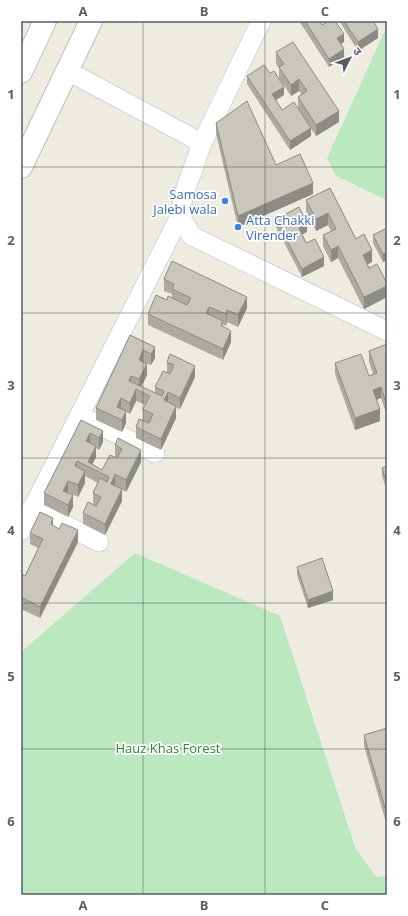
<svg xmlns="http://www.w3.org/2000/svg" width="408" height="916" font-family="'Open Sans','Noto Sans Devanagari',sans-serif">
  <rect width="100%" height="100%" fill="#eeece1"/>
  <!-- green -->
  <path fill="#bbe8be" d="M 387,26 L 387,200 L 336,176 L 327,158 Z
    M 135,553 L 280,616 L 355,847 L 376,877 L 387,876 L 387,895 L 21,895 L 21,652 Z"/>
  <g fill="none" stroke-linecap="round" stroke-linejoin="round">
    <!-- minor casing -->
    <g stroke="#b9bbc2" stroke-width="20">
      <path id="minor" d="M 66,70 L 202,143 L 261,21
        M 202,143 L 183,197 L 180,216 L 192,236 L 387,331
        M 79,415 L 155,453
        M 32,508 L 99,542
        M 21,531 L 180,216"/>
    </g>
    <!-- secondary casing -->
    <g stroke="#babdc4" stroke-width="24">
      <path id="secondary" d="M 21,72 L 45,21
        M 21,167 L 91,21"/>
    </g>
    <!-- minor -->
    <use href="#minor" stroke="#fff" stroke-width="19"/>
    <!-- secondary -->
    <use href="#secondary" stroke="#fff" stroke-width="22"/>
  </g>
  <!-- wall -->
  <path fill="#adaaa3" d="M 299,21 L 320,21 L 322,25 L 344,42 L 341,44 L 344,57 L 329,67 Z
    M 340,21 L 373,21 L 378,38 L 358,51 L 340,22 Z
    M 276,52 L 339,122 L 316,136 L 298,109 L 298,97 L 302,95 L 299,91 L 291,96 L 279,78 L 279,68 L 276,64 Z
    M 247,76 L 284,95 L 276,100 L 282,110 L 311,136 L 290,150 L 247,84 Z
    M 216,123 L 276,165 L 313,194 L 238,227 L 216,134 Z
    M 330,188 L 356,239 L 372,262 L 367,264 L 369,268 L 387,283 L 387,297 L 364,309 L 338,258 L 331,262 L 323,246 L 323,235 L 331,231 L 328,225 L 316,231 L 306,211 L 306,200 Z
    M 276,219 L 307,232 L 302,234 L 306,243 L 324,266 L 302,277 L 276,227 Z
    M 387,228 L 387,260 L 383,262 L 373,243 L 373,235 Z
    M 164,279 L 247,308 L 238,327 L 227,322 L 226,326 L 223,324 L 223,326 L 231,342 L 223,360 L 148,325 L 148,314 L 167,300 L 172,297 L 172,294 L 164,291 Z
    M 130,335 L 155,347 L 155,358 L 151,365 L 143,362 L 147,375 L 141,387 L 155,393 L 155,387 L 167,373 L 167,362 L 170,354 L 195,377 L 180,409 L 176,408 L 176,418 L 161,450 L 136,438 L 136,427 L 143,421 L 143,409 L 146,405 L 136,401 L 130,414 L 126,412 L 126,423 L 122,432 L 96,420 L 96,408 Z
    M 387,344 L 387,416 L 381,398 L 376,400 L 380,421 L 355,430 L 335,374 L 335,363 L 369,376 L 373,374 L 369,362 L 369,351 Z
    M 81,420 L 103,431 L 103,442 L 99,450 L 96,448 L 96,457 L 92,464 L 102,470 L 117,458 L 115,456 L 115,445 L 118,438 L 141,462 L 126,492 L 115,486 L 122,501 L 105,535 L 83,524 L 83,513 L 96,506 L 93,504 L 93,493 L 98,483 L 85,476 L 85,483 L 78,497 L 68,492 L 68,493 L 73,507 L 68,517 L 44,505 L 44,493 Z
    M 387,466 L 387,491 L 382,476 L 382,468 Z
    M 53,526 L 78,542 L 40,618 L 21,609 L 21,574 L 25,576 L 38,548 L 30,544 L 30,533 Z
    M 297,567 L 333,600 L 308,608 L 297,575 Z
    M 387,728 L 387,826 L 364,746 L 364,735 Z"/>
  <!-- shaded-wall -->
  <path fill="#8d8b85" d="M 378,29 L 378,38 L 358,51 L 358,42 Z
    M 344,34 L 344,42 L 337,46 L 337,38 Z
    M 344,49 L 344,57 L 329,67 L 329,59 Z
    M 299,79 L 299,91 L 291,96 L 291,85 Z
    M 284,87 L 284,95 L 272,102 L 272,94 Z
    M 339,111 L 339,122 L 316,136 L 316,125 Z
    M 311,128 L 311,136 L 290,150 L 290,141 Z
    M 313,183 L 313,194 L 238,227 L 238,216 Z
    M 328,213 L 328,225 L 316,231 L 316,219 Z
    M 307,223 L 307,232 L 299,236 L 299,228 Z
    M 338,246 L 338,258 L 331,262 L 331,250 Z
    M 372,250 L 372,262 L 363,267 L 363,255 Z
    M 387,252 L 387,260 L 383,262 L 383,254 Z
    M 324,257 L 324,266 L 302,277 L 302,269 Z
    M 387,286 L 387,297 L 364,309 L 364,297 Z
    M 247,297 L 247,308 L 238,327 L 238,315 Z
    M 209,307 L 209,318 L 206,313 Z
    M 227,310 L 227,322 L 226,326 L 226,314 Z
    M 231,331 L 231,342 L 223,360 L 223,349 Z
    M 155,347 L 155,358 L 151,365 L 151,354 Z
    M 143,350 L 143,362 L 139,371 L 139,360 Z
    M 147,364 L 147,375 L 139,391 L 139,379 Z
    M 195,366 L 195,377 L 180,409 L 180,398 Z
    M 131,376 L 131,387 L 129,381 Z
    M 381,387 L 381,398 L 373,401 L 373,390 Z
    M 136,389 L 136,401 L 130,414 L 130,403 Z
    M 168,392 L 168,404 L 164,400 Z
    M 121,398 L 121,410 L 117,407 Z
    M 176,406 L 176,418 L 161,450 L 161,439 Z
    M 380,409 L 380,421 L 355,430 L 355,418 Z
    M 126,411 L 126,423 L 122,432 L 122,420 Z
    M 103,431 L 103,442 L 99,450 L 99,438 Z
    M 90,433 L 90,445 L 86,441 Z
    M 96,446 L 96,457 L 91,467 L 88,462 Z
    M 141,450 L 141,462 L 126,492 L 126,480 Z
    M 77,461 L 77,472 L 75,466 Z
    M 85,471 L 85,483 L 78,497 L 78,485 Z
    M 115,474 L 115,486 L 111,495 L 111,484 Z
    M 68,481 L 68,492 L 63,502 L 63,491 Z
    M 122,489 L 122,501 L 105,535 L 105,524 Z
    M 73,495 L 73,507 L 68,517 L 68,505 Z
    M 53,518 L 53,530 L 51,524 Z
    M 78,530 L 78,542 L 40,618 L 40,607 Z
    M 333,591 L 333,600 L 308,608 L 308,600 Z"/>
  <!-- building -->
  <path fill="#c9c6be" stroke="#8d8b85" d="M 305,21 L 320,21 L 322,25 L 329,21 L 335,21 L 344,34 L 337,38 L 344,49 L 329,59 Z
    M 344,21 L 373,21 L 378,29 L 358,42 Z
    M 293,42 L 339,111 L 316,125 L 298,97 L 307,91 L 299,79 L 291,85 L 279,67 L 284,64 L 276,52 Z
    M 264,65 L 270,73 L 274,71 L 284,87 L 272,94 L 282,110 L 294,102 L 311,128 L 290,141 L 247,76 Z
    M 247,101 L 276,165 L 300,154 L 313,183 L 238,216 L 216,123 Z
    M 330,188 L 356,239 L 364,234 L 372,250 L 363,255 L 369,268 L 377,264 L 387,283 L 387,286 L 364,297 L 338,246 L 331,250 L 323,235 L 336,229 L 328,213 L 316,219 L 306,200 Z
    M 299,207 L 307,223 L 299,228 L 306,243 L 315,239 L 324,257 L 302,269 L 276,219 Z
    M 387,228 L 387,252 L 383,254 L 373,235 Z
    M 172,261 L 247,297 L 238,315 L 227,310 L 226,314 L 209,307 L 206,313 L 223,321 L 221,325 L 231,331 L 223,349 L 148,314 L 156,295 L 167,300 L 168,296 L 187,305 L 191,298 L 172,289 L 174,284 L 164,279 Z
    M 130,335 L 155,347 L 151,354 L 143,350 L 139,360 L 147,364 L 139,379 L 131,376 L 129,381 L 162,396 L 164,391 L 155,387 L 163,371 L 170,374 L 174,365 L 167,362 L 170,354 L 195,366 L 180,398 L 168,392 L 164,400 L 176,406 L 161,439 L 136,427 L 139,419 L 149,423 L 153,414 L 143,409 L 150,396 L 136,389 L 130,403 L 121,398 L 117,407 L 126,411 L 122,420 L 96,408 Z
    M 387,344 L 387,405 L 381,387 L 373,390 L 380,409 L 355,418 L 335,363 L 361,354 L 369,376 L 377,373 L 369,351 Z
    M 81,420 L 103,431 L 99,438 L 90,433 L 86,441 L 96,446 L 88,462 L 102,470 L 110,455 L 117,458 L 122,449 L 115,445 L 118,438 L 141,450 L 126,480 L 115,474 L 111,484 L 122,489 L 105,524 L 83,513 L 88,502 L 96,506 L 101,497 L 93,493 L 100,478 L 107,482 L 109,477 L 77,461 L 75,466 L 85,471 L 78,485 L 68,481 L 63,491 L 73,495 L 68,505 L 44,493 Z
    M 387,466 L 387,483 L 382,468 Z
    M 40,512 L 53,518 L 51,524 L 59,529 L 62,523 L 78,530 L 40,607 L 21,597 L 21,574 L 25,576 L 43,539 L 30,533 Z
    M 322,558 L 333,591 L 308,600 L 297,567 Z
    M 387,728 L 387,814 L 364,735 Z"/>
  <!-- grid -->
  <path fill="none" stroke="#5a5d64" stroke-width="1" stroke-opacity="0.55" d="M 143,21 L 143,895M 265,21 L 265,895M 21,167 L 387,167M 21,313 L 387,313M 21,458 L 387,458M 21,603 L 387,603M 21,749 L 387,749"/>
  <!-- markers -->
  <g fill="#3f7fe0" stroke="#fff" stroke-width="1.5">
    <circle cx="225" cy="201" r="4"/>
    <circle cx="238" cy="227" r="4"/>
  </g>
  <g text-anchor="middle" stroke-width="3.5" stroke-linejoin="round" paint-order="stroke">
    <!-- shop labels -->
    <g font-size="13" fill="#366cbe" stroke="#fff" text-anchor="end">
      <text x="217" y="199">Samosa<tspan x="217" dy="15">Jalebi wala</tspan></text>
      <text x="246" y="225" text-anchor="start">Atta Chakki<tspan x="246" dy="15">Virender</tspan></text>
    </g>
    <!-- park labels -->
    <g font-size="13" fill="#2c8236" stroke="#fff">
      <text x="168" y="753">Hauz Khas Forest</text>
    </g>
  </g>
  <!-- border -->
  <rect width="408" height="916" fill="none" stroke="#ffffff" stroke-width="44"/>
  <!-- north arrow -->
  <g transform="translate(350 58) rotate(48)" stroke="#ffffff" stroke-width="3" paint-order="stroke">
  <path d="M0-3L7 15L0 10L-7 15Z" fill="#5a5d64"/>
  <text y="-6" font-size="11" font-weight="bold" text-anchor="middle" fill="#5a5d64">उ</text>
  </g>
  <rect x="22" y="22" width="364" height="872" fill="none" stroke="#5a5d64" stroke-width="1.5"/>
  <g font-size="13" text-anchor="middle" font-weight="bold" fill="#5a5d64">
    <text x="83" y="16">A</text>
    <text x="204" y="16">B</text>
    <text x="325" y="16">C</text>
    <text x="11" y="99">1</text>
    <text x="397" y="99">1</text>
    <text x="11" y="245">2</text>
    <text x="397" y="245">2</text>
    <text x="11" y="390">3</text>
    <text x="397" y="390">3</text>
    <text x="11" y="535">4</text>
    <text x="397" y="535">4</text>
    <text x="11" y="681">5</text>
    <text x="397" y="681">5</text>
    <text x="11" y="826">6</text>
    <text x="397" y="826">6</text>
    <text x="83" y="910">A</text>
    <text x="204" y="910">B</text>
    <text x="325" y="910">C</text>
  </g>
</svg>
